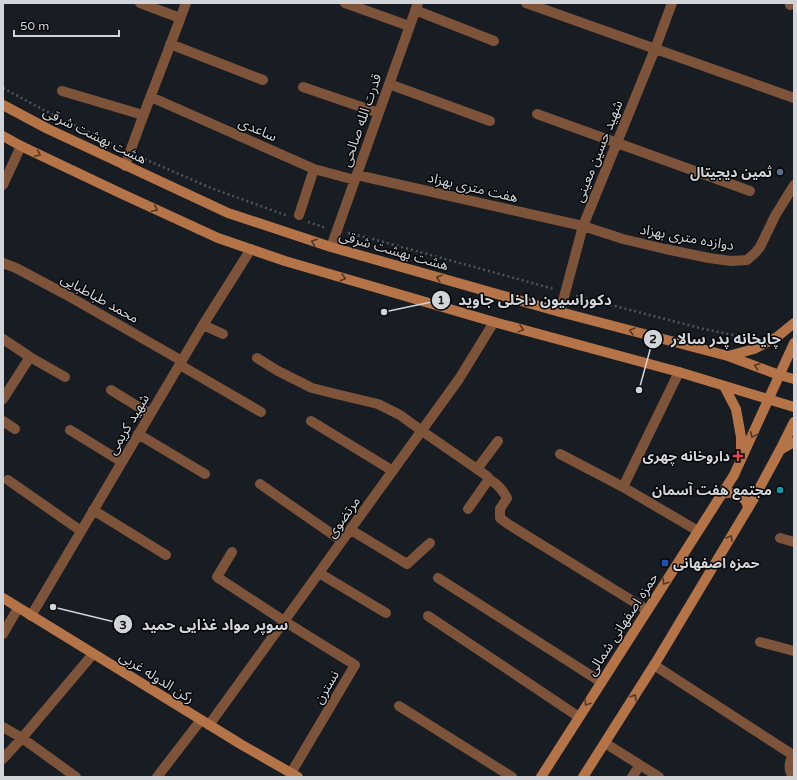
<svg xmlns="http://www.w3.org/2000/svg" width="797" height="780" font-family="'Varela Round','Noto Sans Arabic',sans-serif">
  <rect width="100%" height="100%" fill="#181c23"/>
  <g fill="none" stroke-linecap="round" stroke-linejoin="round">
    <!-- path -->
    <path stroke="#50545a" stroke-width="2.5" stroke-dasharray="2 3" stroke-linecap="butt" d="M 3,88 L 55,116 L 120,147
      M 140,157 L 211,188 L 288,216
      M 308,222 L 326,228
      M 348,233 L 369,238 L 554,289
      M 576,296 L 704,329 L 748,338"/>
    <!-- street -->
    <path stroke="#7d543a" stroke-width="10" d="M 140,3 L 180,18
      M 345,3 L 409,26
      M 526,3 L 794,98
      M 790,5 L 791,3
      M 415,10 L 494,41
      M 170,44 L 263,80
      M 389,84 L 490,121
      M 303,87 L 379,113
      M 62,91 L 143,115
      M 151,97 L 314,169 L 355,180
      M 537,114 L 750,191
      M 125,166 C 144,111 166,58 186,3
      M 357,175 L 583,226 L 623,239 L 665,249 L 709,258 L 731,261 L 747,260 L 755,253 L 760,247 L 775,216 L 794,185
      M 3,185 L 21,146
      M 299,215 L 314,169
      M 331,247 L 418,3
      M 3,263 L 16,268 L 65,294 L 182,361
      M 560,312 L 583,226 L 655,49 L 672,3
      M 203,325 L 223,334
      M 3,339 L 30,357 L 65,377
      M 257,358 L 278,371 L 312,388 L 336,394 L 378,404 L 400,415 L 422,431 L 487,476 C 490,481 494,482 497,485 C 502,489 504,493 507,498 L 500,509 L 500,518 L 508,524 L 647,610
      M 180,365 L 261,412
      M 111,390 L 150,414
      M 3,399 L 30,357
      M 3,421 L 15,429
      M 311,421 L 393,471
      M 70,430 L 122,462
      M 138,434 L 205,474
      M 560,454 L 623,487 L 698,531
      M 477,469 L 498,441
      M 8,480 L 81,531
      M 260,484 L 342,541
      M 623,487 L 679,372
      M 468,509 L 489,479
      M 93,510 L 166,555
      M 351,530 L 407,564 L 430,543
      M 780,538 L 794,542
      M 232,552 L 217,577 L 284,621 L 355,665 L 291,773
      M 319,573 L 386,613
      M 438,578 L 601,682
      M 31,616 L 203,325 L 251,249
      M 428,616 L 579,717
      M 3,634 L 18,608
      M 760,642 L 794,651
      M 654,665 L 793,755
      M 399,706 L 512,777
      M 209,725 L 459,379 L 494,322
      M 3,727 L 22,738 L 76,777
      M 605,743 L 659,777
      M 3,759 L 22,738 L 93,654
      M 157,777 L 201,720
      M 632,777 L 640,765
      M 793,777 C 788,769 789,761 794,754"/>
    <!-- secondary -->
    <path stroke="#b57348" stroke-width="10" d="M 3,105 L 48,129 L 228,213 L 331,247 L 560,312 L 728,356 L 779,375 L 794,379
      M 3,136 L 21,146 L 120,193 L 218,238 L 285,261 L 494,322 L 679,372 L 794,407
      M 728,356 L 754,349 L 777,337 L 794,323
      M 724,386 L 736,409 L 741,437 L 741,456
      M 780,450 L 794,442
      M 722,494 C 734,490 747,496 748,509
      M 3,598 L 242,745 L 298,777
      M 541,777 L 734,475 L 794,343
      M 583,777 L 656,662 L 753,500 L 780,450 L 794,422"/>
  </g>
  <!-- one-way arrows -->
  <defs><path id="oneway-chevron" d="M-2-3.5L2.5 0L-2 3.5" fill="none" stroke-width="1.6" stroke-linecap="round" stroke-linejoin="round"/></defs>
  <g stroke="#543825">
    <use href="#oneway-chevron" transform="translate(38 154) rotate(25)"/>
    <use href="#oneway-chevron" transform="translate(155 209) rotate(25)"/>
    <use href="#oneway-chevron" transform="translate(314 242) rotate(-162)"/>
    <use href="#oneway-chevron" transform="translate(343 278) rotate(16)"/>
    <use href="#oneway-chevron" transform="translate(439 278) rotate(-164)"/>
    <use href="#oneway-chevron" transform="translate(521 329) rotate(15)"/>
    <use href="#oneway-chevron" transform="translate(632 331) rotate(-165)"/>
    <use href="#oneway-chevron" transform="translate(757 366) rotate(-160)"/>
    <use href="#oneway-chevron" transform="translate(753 435) rotate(114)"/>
    <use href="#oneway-chevron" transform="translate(730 538) rotate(-59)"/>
    <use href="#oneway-chevron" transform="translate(665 582) rotate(123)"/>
    <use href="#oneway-chevron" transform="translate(634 697) rotate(-58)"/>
    <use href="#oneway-chevron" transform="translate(587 703) rotate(123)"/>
  </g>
  <!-- markers -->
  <circle fill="#5c6f8a" stroke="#050709" stroke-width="1.5" cx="780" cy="172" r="4"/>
  <path fill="#e0444e" stroke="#050709" stroke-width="1.5" d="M736 450h4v4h4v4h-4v4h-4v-4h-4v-4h4z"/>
  <circle fill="#0f9aa8" stroke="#050709" stroke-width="1.5" cx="780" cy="490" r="4"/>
  <rect fill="#1a4fb4" stroke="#050709" stroke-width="1.5" x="661" y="559" width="8" height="8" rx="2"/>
  <g text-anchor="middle" stroke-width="3" stroke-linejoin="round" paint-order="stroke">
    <!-- street labels -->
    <g font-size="14" fill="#d1d4d9" stroke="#050709">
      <text transform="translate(361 120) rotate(-71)" y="5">قدرت الله صالحی</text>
      <text transform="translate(258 129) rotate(24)" y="5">ساعدی</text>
      <text transform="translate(95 135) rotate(26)" y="5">هشت بهشت شرقی</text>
      <text transform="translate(598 151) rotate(-68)" y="5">شهید حسین معینی</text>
      <text transform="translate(473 187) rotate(13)" y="5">هفت متری بهزاد</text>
      <text transform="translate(687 237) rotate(10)" y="5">دوازده متری بهزاد</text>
      <text transform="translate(394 250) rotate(16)" y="5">هشت بهشت شرقی</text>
      <text transform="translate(100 298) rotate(29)" y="5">محمد طباطبایی</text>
      <text transform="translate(128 424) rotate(-59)" y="5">شهید کریمی</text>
      <text transform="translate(343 517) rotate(-54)" y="5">مرتضوی</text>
      <text transform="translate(622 624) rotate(-57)" y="5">حمزه اصفهانی شمالی</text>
      <text transform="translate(157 677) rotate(32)" y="5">رکن الدوله غربی</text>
      <text transform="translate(326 687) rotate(-59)" y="5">نسترن</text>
    </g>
    <!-- poi labels -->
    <g font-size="14" font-weight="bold" fill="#d1d4d9" stroke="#050709" text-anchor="end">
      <text x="772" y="177">ثمین دیجیتال</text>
      <text x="730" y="461">داروخانه چهری</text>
      <text x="772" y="495">مجتمع هفت آسمان</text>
      <text x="673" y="568" text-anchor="start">حمزه اصفهانی</text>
    </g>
  </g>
  <!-- callouts -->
  <path fill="none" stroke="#d1d4d9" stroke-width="1.5" d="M384 312L441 300M639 390L653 339M53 607L123 624"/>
  <g fill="#d1d4d9" stroke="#050709" stroke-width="1.5">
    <circle cx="384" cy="312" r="4"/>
    <circle cx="639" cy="390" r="4"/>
    <circle cx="53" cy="607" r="4"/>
    <circle cx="441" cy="300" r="10"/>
    <circle cx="653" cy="339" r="10"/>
    <circle cx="123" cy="624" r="10"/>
  </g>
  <g font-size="12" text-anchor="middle" font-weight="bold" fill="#111">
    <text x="441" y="304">1</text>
    <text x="653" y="343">2</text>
    <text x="123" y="629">3</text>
  </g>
  <g font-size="15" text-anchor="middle" font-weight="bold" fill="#d1d4d9" stroke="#050709" stroke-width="3" stroke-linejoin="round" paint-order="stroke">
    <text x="535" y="305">دکوراسیون داخلی جاوید</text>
    <text x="726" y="344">چایخانه پدر سالار</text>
    <text x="215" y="630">سوپر مواد غذایی حمید</text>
  </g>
  <!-- border -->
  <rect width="797" height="780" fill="none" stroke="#d1d4d9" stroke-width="8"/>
  <!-- scale -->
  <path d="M14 30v6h105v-6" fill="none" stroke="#d1d4d9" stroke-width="2"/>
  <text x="20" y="30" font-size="12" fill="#d1d4d9" stroke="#050709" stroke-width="3" paint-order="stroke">50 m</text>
</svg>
